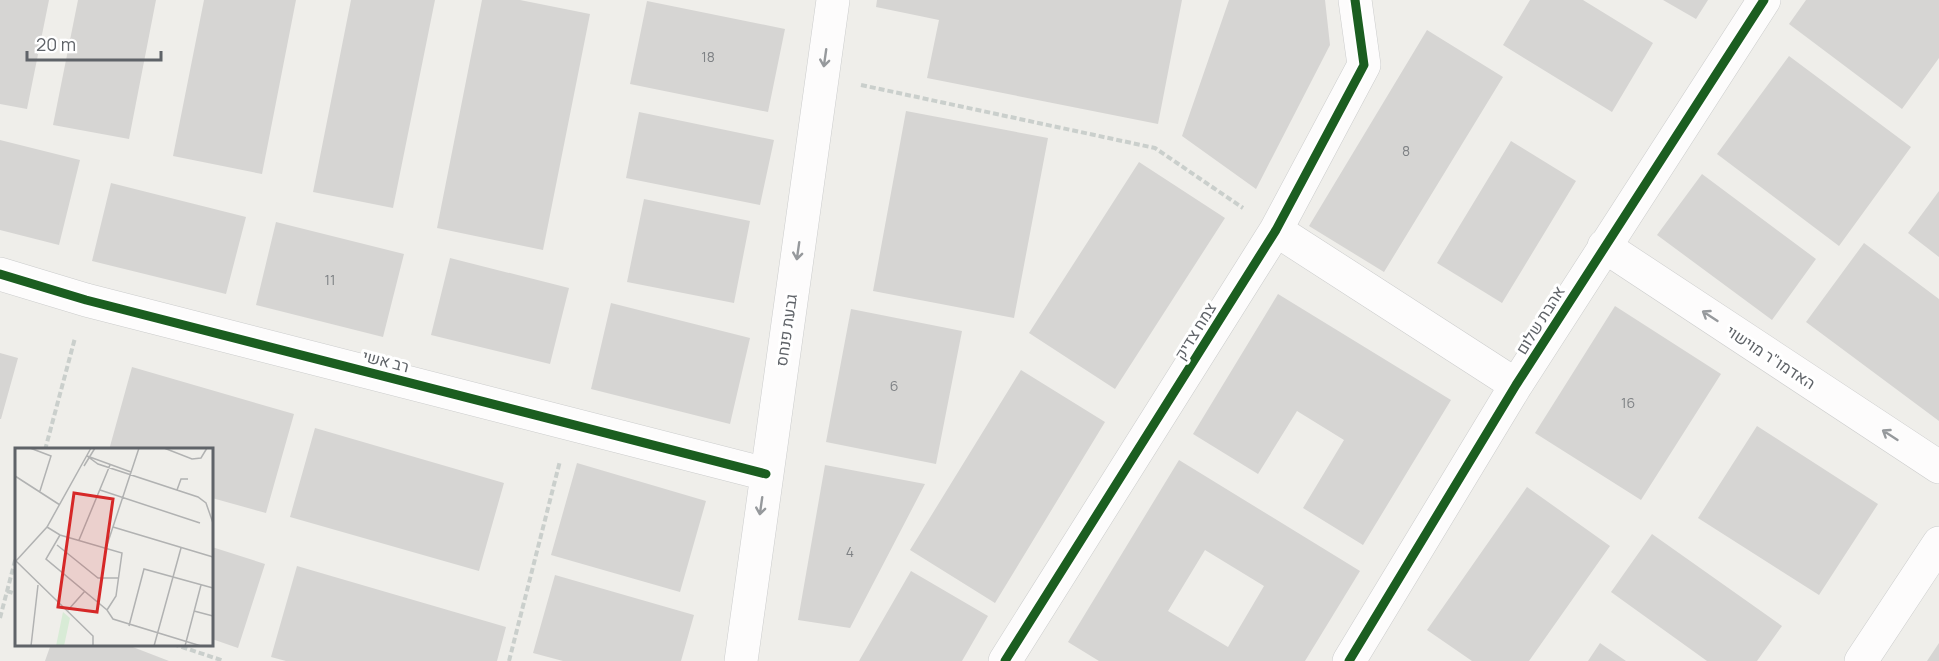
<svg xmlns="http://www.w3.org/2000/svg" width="1939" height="661" font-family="Manrope,Heebo,sans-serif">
  <rect width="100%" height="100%" fill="#efeeea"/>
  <!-- building -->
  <path fill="#d6d5d3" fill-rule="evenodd" d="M 0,0 L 49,0 L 27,109 L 0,104 Z
    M 78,0 L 156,0 L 129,139 L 53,125 Z
    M 204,0 L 296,0 L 262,174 L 173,156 Z
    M 351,0 L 435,0 L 393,208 L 313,192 Z
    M 482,0 L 520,0 L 590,14 L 543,250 L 437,228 Z
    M 877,0 L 1182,0 L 1158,124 L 927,78 L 939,20 L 876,7 Z
    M 1229,0 L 1325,0 L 1330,45 L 1256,189 L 1182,136 Z
    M 1530,0 L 1583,0 L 1653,43 L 1612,112 L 1503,45 Z
    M 1663,0 L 1708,0 L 1696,19 Z
    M 1806,0 L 1939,0 L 1939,58 L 1902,109 L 1789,24 Z
    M 647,1 L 785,29 L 768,112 L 630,84 Z
    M 1427,30 L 1503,77 L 1384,272 L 1309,226 Z
    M 1789,56 L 1911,147 L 1839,246 L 1717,154 Z
    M 906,111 L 1048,138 L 1014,318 L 873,291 Z
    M 639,112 L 774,140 L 760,205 L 626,178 Z
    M 0,140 L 80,160 L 59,245 L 0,230 Z
    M 1511,141 L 1576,181 L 1502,303 L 1437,263 Z
    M 1139,162 L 1225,218 L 1115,389 L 1029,333 Z
    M 1702,174 L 1816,259 L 1772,320 L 1657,235 Z
    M 111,183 L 246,217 L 226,294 L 92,261 Z
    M 1939,191 L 1939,257 L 1908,233 Z
    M 644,199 L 750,221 L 734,303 L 627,282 Z
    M 276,222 L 404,254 L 383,337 L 256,305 Z
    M 1864,243 L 1939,299 L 1939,421 L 1806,322 Z
    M 450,258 L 569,288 L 550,364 L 431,335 Z
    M 1278,294 L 1451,400 L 1363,545 L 1303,508 L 1344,440 L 1297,411 L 1258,474 L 1193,434 Z
    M 611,303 L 750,338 L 730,424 L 591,389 Z
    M 1615,306 L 1721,374 L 1641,500 L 1535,433 Z
    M 851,309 L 962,331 L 936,464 L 826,442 Z
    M 0,353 L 18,358 L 1,419 L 0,419 Z
    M 132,367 L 294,414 L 266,513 L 212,498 L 212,450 L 109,450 Z
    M 1021,370 L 1105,422 L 995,603 L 910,550 Z
    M 1757,426 L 1878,504 L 1819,595 L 1698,518 Z
    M 315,428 L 504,483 L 479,571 L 290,517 Z
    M 1179,460 L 1360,571 L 1305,661 L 1099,661 L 1068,642 ZM 1205,550 L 1264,586 L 1228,647 L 1168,611 Z
    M 577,463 L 706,501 L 680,592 L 551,555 Z
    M 825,465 L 925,484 L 850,628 L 798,620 Z
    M 1527,487 L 1610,546 L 1529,661 L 1472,661 L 1427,630 Z
    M 1652,534 L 1782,626 L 1757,661 L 1707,661 L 1611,592 Z
    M 212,547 L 265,564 L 238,648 L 212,639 Z
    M 297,566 L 506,627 L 497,661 L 286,661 L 271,657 Z
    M 911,571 L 988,616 L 962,661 L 859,661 Z
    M 555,575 L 694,615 L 681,661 L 563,661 L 533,653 Z
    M 1600,643 L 1626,661 L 1588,661 Z
    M 1939,643 L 1939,661 L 1927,661 Z
    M 51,644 L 125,644 L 169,661 L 45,661 Z"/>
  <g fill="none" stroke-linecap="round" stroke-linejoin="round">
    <!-- minor casing -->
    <g stroke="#cbcccc" stroke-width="34">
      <path id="minor" d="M 1276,230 L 1516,385
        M 1604,246 L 1939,467
        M 0,274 L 86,300 L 766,474
        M 741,661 L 833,0
        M 1005,661 L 1276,230 L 1364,65 L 1355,0
        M 1349,661 L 1516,385 L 1764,0
        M 1861,661 L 1939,543"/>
    </g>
    <!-- path -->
    <path stroke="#cacfcc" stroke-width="4" stroke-dasharray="6 3" stroke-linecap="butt" d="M 861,85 L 1155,148 L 1243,208
      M 45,450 L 75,338
      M 7,591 L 16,594
      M 0,618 L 16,557
      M 173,644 L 224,661
      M 509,661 L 560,461"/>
    <!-- minor -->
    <use href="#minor" stroke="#fdfcfc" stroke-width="33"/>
    <!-- cycleway casing -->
    <g stroke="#fff" stroke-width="13">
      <path id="cycleway" d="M 0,274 L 86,300 L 766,474
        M 1005,661 L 1276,230 L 1364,65 L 1355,0
        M 1349,661 L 1516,385 L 1764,0"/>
    </g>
    <!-- cycleway -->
    <use href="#cycleway" stroke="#1b5e20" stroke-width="9"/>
  </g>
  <!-- one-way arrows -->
  <defs><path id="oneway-shaft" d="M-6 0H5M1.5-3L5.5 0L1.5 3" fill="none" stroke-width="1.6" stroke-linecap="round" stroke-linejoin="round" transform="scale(1.5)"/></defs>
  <g stroke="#96999c">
    <use href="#oneway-shaft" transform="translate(825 58) rotate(98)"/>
    <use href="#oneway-shaft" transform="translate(798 251) rotate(98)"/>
    <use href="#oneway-shaft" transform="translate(1710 316) rotate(-147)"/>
    <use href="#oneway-shaft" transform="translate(1890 435) rotate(-147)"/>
    <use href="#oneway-shaft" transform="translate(761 506) rotate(98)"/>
  </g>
  <g text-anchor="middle" stroke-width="6" stroke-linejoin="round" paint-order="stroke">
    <!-- number labels -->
    <g font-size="14" fill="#7e8184">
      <text x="708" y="62">18</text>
      <text x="1406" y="156">8</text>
      <text x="330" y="285">11</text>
      <text x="894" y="391">6</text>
      <text x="1628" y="408">16</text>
      <text x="850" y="557">4</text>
    </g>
    <!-- street labels -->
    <g font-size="16" fill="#5f6368" stroke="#fff">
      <text transform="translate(1540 320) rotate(-58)" y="6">אהבת שלום</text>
      <text transform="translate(786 330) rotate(-82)" y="6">גבעת פנחס</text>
      <text transform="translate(1195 331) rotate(-58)" y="6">צמח צדיק</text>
      <text transform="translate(1771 357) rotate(33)" y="6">האדמו"ר מוישוי</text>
      <text transform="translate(386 361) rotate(14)" y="6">רב אשי</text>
    </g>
  </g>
  <!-- overview -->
  <g transform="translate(15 448)">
    <rect width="198" height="198" fill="#efeeea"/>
    <path d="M 48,164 L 55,170 L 49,198 L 41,198 Z" fill="#d8ebd6"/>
    <path fill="none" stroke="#b1b2b2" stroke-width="1.5" d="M 15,0 L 36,8 L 25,43M 149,0 L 177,11 L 186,10 L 192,0M 72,8 L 83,16 L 183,49 L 191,55 L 198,75M 72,8 L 116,24M 69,18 L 80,0M 0,28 L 45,57M 85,42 L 185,75M 162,42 L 166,31 L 173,31M 32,79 L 45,87 L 107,105 L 101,148 L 92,162M 98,79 L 198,109M 45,87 L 31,111 L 92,162 L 98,171 L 186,198M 64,92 L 95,17M 42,97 L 83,130 L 104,130M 91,100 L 124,0M 1,113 L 78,188 L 78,198M 0,114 L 32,79 L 76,0M 53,162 L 70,143M 179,163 L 198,168M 114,178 L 129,121 L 198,140M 16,198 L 23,137M 139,198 L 166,100M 170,198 L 186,137"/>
    <path fill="#d62828" fill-opacity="0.15" stroke="#d62828" stroke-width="3" d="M 59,45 L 98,51 L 82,164 L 43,159 Z"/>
    <rect width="198" height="198" fill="none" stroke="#5f6368" stroke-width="3"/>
  </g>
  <!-- scale -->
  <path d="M27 51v9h134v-9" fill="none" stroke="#5f6368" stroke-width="3"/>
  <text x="36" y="51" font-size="18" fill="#5f6368" stroke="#ffffff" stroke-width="4.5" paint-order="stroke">20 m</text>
</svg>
